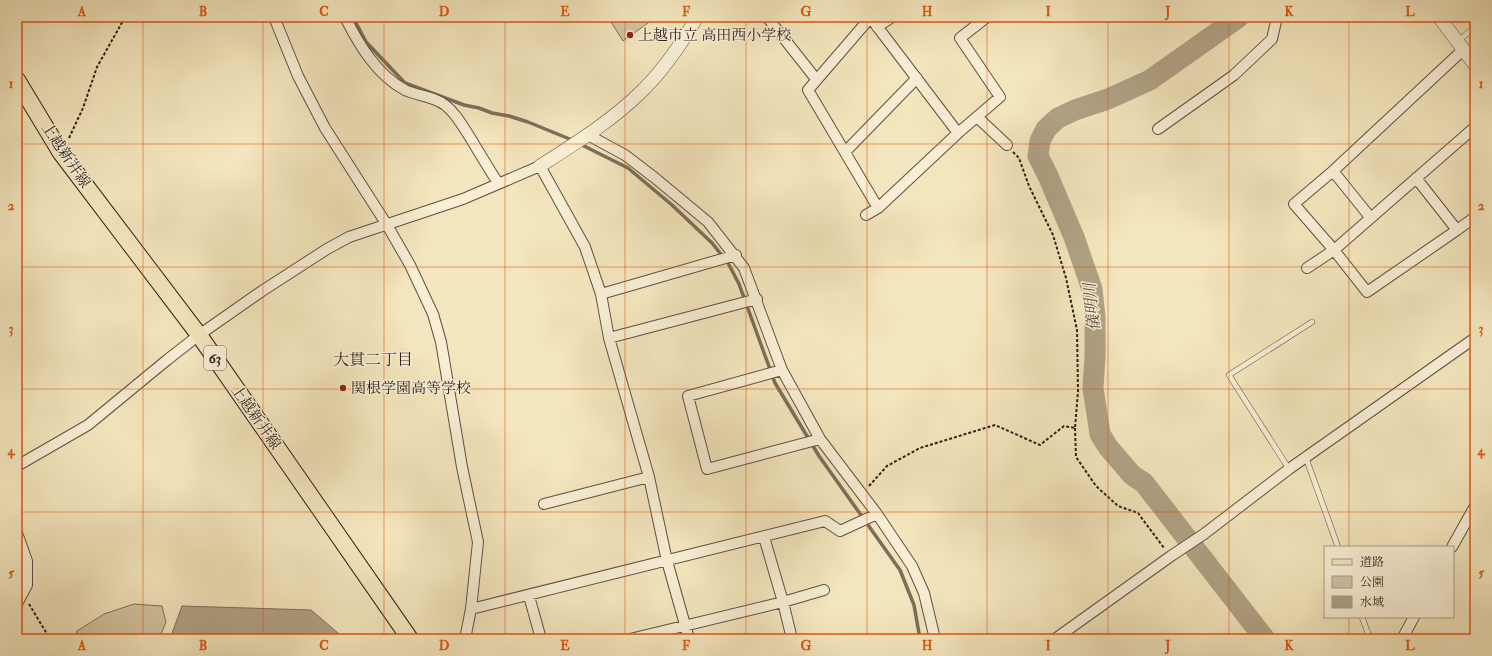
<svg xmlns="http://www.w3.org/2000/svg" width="1492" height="656" font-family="'IM FELL Double Pica','Noto Serif JP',serif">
  <rect width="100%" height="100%" fill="#f3e5bd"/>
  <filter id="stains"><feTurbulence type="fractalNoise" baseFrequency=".005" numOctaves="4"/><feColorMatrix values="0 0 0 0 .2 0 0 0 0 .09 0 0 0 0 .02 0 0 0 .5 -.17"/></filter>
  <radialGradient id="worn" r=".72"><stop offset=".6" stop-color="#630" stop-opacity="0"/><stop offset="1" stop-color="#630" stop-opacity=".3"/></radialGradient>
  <!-- green -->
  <path fill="#d2c3a1" stroke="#80715d" d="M 608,17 L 652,17 L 648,23 L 623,41 Z
    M 134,604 L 162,606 L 166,622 L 159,639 L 75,639 L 77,631 L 104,614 Z"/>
  <!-- water -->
  <path fill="#b0a285" stroke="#7c6e5a" d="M 182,606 L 311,610 L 345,639 L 171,639 L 171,636 Z"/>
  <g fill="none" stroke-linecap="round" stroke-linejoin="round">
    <!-- stream -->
    <path stroke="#7c6e5a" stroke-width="3.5" d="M 353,17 L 366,42 L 405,83 L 464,105 L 479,108 L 492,113 L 509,116 L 528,122 L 572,140
      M 580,144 L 628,168 L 672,205 L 712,243 L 728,263 L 739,284 L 775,383 L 819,456 L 900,570 L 914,605 L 920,639"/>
    <!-- river -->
    <path stroke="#b0a285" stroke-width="21" d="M 1239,17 L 1150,80 L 1108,99 L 1075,110 L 1058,118 L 1046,129 L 1040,141 L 1038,156 L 1048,176 L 1074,237 L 1092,289 L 1095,317 L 1095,357 L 1093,388 L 1100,434 L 1108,447 L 1132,475 L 1144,483 L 1265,639"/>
    <!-- service casing -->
    <g stroke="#5f5042" stroke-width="6">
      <path id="service" d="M 1458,41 L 1475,27
        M 1306,458 L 1338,547
        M 1289,469 L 1229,375 L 1312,322
        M 1362,617 L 1370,639"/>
    </g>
    <!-- minor casing -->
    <g stroke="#5f5042" stroke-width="12">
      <path id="minor" d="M 274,17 L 298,76 L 325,128 L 387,225 L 410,265 L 433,314 L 441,342 L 462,467 L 478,542 L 471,609 L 465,639
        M 345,17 C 359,45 377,75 405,90 C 417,96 434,96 445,105 C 456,113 463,127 471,139 C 480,154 489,169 498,183
        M 767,17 L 816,79
        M 870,17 L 958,133 L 1000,97 L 960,38 L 987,17
        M 870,18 L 808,90 L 878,208 L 958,133
        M 877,27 L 892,17
        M 977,117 L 1007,145
        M 1158,129 L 1234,75 L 1272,39 L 1277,17
        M 588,135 L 625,155 L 655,178 L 708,222 L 744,268 L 782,370 L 820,439 L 877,514 L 912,566 L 924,593 L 935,639
        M 845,152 L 917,78
        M 1333,171 L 1370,217
        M 1416,178 L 1457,230 L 1475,217
        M 866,215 L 878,208
        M 1457,230 L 1367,292 L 1334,250 L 1294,204 L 1333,171 L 1464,49
        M 1307,268 L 1334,250 L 1475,127
        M 601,294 L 736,255
        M 609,338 L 757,299
        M 782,370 L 688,396 L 707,469 L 820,439
        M 17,466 L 88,425 L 167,360 L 199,335 L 262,291 L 327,249 L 349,237 L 463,199 L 540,166 L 585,247 L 601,294 L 609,338 L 649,477 L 667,561 L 689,639
        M 544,504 L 649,477
        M 17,533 L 27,561 L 27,585 L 17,604
        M 764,537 L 783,602 L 792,639
        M 1452,547 L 1475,506
        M 529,596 L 541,639
        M 471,609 L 825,521 L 840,531 L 877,514
        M 630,639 L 783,602 L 824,590
        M 1055,639 L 1171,556 L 1204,534 L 1289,469 L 1475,338
        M 1402,639 L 1414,617"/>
    </g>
    <!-- tertiary casing -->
    <g stroke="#5f5042" stroke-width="14">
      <path id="tertiary" d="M 1439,17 L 1475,65
        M 540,166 C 576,143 613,120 643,90 C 664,69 682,43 697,17"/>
    </g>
    <!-- primary casing -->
    <g stroke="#2e1f19" stroke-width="18">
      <path id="primary" d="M 17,80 L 61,153 L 199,335 L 410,639"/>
    </g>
    <!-- path -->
    <path stroke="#2e1f19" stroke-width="2" stroke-dasharray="3 2" stroke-linecap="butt" d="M 69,138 L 83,108 L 97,67 L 124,19 L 126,17
      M 1075,428 L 1076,457 L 1096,486 L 1118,506 L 1138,513 L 1164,548
      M 869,486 L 887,466 L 920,448 L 995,425 L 1040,445 L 1064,426 L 1075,428 L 1078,391 L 1077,330 L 1066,278 L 1053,235 L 1029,186 L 1019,158 L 1013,152
      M 29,604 L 50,639"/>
    <!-- service -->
    <use href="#service" stroke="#f7eed4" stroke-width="5"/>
    <!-- minor -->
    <use href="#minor" stroke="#f7eed4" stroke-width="10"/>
    <!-- tertiary -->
    <use href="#tertiary" stroke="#f7eed4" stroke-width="13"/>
    <!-- primary -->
    <use href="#primary" stroke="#f3e5bd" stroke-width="16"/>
  </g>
  <!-- grid -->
  <path fill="none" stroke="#df560d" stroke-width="1" stroke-opacity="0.55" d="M 143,17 L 143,639M 263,17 L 263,639M 384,17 L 384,639M 505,17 L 505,639M 625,17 L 625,639M 746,17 L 746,639M 867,17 L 867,639M 987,17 L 987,639M 1108,17 L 1108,639M 1229,17 L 1229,639M 1349,17 L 1349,547M 17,144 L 1475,144M 17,267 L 1475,267M 17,389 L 1475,389M 17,512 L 1475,512M 1349,617 L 1349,639"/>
  <!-- markers -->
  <g fill="#8f2418" stroke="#f7eed4" stroke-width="1.5">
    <circle cx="630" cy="35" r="4"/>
    <circle cx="343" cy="388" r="4"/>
  </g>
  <g text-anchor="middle" stroke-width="3" stroke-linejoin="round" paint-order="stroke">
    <!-- shield labels -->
    <rect fill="#f7eed4" stroke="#6a5d51" stroke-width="1" x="204" y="346" width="22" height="24" rx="3"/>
    <g font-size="14" font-weight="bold" fill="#2e1f19">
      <text x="215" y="363">63</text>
    </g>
    <!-- poi labels -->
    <g font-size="15" fill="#2e1f19" stroke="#f7eed4" text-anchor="start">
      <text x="638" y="40">上越市立 高田西小学校</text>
      <text x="351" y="393">関根学園高等学校</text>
    </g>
    <!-- street labels -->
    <g font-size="15" fill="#2e1f19" stroke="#f7eed4">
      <text transform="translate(66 155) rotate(56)" y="5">上越新井線</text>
      <text transform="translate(256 417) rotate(55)" y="5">上越新井線</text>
    </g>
    <!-- water labels -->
    <g font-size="16" font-style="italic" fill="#5c4d3f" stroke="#f7eed4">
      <text transform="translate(1091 307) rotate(-96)" y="6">儀明川</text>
    </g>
    <!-- neighbourhood labels -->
    <g font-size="16" fill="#2e1f19" stroke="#f7eed4">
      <text x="373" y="365">大貫二丁目</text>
    </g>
  </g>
  <!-- margin -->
  <rect width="1492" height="656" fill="none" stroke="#f3e5bd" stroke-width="44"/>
  <!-- legend -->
  <rect x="1324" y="546" width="130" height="72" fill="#f7eed4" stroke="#a79b89"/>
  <rect x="1332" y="559" width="20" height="6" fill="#f3e5bd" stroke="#a79b89"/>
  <text x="1360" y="566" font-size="12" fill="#2e1f19">道路</text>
  <rect x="1332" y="576" width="20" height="12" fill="#d2c3a1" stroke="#a79b89"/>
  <text x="1360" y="586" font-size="12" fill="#2e1f19">公園</text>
  <rect x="1332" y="596" width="20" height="12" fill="#b0a285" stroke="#a79b89"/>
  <text x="1360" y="606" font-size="12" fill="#2e1f19">水域</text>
  <rect x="22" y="22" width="1448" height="612" fill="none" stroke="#df560d" stroke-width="1.5"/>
  <g font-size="13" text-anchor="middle" font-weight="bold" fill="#df560d">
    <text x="82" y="16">A</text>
    <text x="203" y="16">B</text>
    <text x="324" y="16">C</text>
    <text x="444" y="16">D</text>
    <text x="565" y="16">E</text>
    <text x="686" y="16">F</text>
    <text x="806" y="16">G</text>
    <text x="927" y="16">H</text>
    <text x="1048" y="16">I</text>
    <text x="1168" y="16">J</text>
    <text x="1289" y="16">K</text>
    <text x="1410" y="16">L</text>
    <text x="11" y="88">1</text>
    <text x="1481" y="88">1</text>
    <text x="11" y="210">2</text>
    <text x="1481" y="210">2</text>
    <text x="11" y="333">3</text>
    <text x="1481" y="333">3</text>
    <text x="11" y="455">4</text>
    <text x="1481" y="455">4</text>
    <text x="11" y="577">5</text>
    <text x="1481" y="577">5</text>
    <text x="82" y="650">A</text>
    <text x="203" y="650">B</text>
    <text x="324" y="650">C</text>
    <text x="444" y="650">D</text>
    <text x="565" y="650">E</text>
    <text x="686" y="650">F</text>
    <text x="806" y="650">G</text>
    <text x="927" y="650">H</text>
    <text x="1048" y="650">I</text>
    <text x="1168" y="650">J</text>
    <text x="1289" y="650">K</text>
    <text x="1410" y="650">L</text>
  </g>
  <rect width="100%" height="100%" filter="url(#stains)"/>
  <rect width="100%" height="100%" fill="url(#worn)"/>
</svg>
